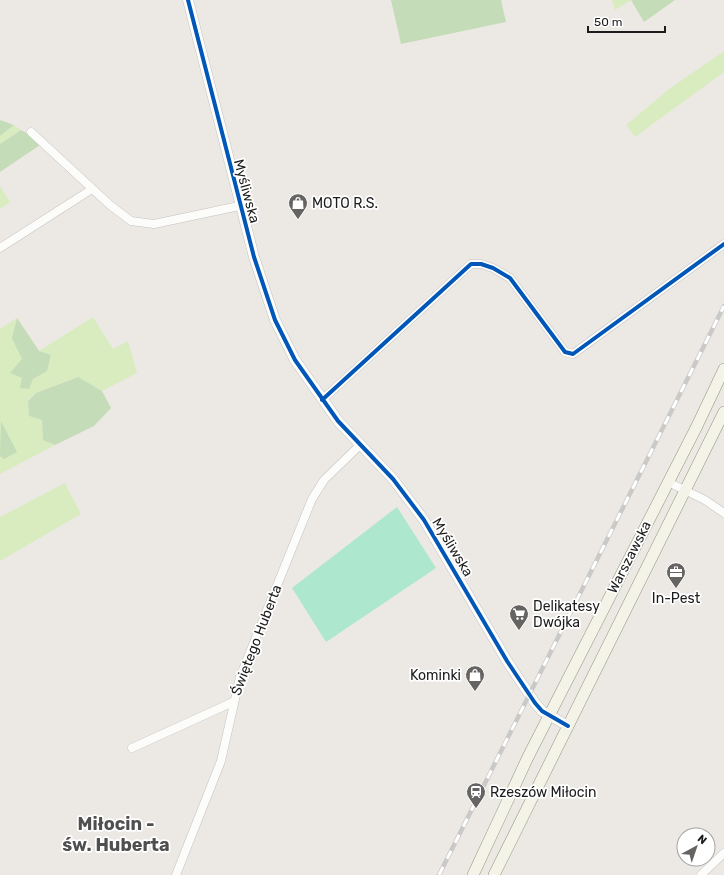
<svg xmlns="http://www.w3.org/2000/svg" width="724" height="875" font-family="Rubik,sans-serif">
  <rect width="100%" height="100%" fill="#ece9e4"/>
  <!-- grass -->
  <path fill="#d8ecc0" d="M 612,0 L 631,0 L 615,10 Z
    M 724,51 L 724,72 L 635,137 L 626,125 L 669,89 Z
    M 14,125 L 21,130 L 0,144 L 0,136 Z
    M 0,186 L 10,202 L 0,209 Z
    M 93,317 L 113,349 L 128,341 L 137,373 L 102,391 L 77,377 L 36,393 L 28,400 L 29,416 L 42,420 L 43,440 L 55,445 L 0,474 L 0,329 L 17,318 L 39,351 Z
    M 65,483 L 81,514 L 0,561 L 0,517 Z"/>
  <!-- forest -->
  <path fill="#c4dcb7" d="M 391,0 L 501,0 L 506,22 L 401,44 Z
    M 631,0 L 675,0 L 644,22 Z
    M 0,120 L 14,125 L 0,136 Z
    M 21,130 L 30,135 L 40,145 L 0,172 L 0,144 Z
    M 17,318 L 39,351 L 51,355 L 47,371 L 33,379 L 29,389 L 20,388 L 22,378 L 10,373 L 22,359 L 12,338 Z
    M 78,377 L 102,391 L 111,408 L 94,426 L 55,445 L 43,440 L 42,420 L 29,416 L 28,401 L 36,393 Z
    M 1,421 L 17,452 L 4,459 L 0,456 Z"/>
  <!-- pitch -->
  <path fill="#ace7ce" d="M 397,507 L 436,568 L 326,642 L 292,588 Z"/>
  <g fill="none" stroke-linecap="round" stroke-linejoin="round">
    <!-- minor casing -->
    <g stroke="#c4c2c0" stroke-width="9">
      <path id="minor" d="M 31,132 L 110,205 L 131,221 L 154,224 L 239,206
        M 0,248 L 92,189
        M 322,400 L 471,264 L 481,264 L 493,268 L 510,278 L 565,352 L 573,354 L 724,244
        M 668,482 L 705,500 L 724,513
        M 132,748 L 233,702
        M 176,875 L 221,761 L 240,677 L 312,499 L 324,480 L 360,445
        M 701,875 L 724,853"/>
    </g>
    <!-- tertiary casing -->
    <g stroke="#c4c2c0" stroke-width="11">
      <path id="tertiary" d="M 188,0 L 254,257 L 275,320 L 295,360 L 338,421 L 393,479 L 424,520 L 507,661 L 535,703 L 542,711 L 568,726"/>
    </g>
    <!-- secondary casing -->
    <g stroke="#93957c" stroke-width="12">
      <path id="secondary" d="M 473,875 L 528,757 L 697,426 L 724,369
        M 494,875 L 724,412"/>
    </g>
    <!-- minor -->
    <use href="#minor" stroke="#fcfcfb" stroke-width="8"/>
    <!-- tertiary -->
    <use href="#tertiary" stroke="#fcfcfb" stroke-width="10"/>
    <!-- secondary -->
    <use href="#secondary" stroke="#f3f3e8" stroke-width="11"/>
    <!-- rail casing -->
    <g stroke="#c9c9c8" stroke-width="4.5">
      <path id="rail" d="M 439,875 L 724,306"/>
    </g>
    <!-- rail -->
    <use href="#rail" stroke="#fff" stroke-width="3" stroke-dasharray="9" stroke-linecap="butt"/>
    <!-- cycleway casing -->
    <g stroke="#fff" stroke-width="6">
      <path id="cycleway" d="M 188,0 L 254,257 L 275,320 L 295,360 L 338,421 L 393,479 L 424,520 L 507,661 L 535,703 L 542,711 L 568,726
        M 322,400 L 471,264 L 481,264 L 493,268 L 510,278 L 565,352 L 573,354 L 724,244"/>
    </g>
    <!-- cycleway -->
    <use href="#cycleway" stroke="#0057b8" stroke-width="4"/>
  </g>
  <!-- icons -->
  <defs>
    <g id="shop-pin" transform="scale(1)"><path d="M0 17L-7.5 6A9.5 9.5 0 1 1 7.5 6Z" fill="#656462" stroke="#fff"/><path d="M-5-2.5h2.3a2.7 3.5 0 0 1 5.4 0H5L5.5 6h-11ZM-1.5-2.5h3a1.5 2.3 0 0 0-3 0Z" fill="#fff"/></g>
    <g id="office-pin" transform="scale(1)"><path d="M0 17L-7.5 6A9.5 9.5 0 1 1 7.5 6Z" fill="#656462" stroke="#fff"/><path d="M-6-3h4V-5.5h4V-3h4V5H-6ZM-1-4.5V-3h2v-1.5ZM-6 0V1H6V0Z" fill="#fff"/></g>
    <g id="supermarket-pin" transform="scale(1)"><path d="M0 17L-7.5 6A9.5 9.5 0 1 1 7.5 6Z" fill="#656462" stroke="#fff"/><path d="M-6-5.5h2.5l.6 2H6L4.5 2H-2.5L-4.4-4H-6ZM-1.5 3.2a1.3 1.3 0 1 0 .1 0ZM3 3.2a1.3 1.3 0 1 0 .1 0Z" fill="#fff"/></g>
    <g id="station-pin" transform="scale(1)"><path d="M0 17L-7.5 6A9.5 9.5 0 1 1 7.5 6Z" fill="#656462" stroke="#fff"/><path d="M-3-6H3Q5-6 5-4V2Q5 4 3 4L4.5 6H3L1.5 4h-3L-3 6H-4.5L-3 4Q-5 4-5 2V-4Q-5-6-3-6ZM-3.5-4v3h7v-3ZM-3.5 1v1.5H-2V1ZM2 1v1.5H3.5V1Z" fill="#fff"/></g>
  </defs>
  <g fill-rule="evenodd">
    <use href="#shop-pin" x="298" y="203"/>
    <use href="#office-pin" x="676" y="572"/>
    <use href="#supermarket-pin" x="519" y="614"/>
    <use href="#shop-pin" x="475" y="675"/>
    <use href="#station-pin" x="476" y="792"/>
  </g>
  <g text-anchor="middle" stroke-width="3.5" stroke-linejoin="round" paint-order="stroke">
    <!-- street labels -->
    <g font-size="14" fill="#1c1c1c" stroke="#fff">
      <text transform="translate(247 191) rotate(75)" y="5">Myśliwska</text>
      <text transform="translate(453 547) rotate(59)" y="5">Myśliwska</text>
      <text transform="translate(629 557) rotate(-63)" y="5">Warszawska</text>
      <text transform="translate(256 640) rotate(-69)" y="5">Świętego Huberta</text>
    </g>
    <!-- poi labels -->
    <g font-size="14" fill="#1c1c1c" stroke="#fff" text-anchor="start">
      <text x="312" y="208">MOTO R.S.</text>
      <text x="676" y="603" text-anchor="middle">In-Pest</text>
      <text x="533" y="611">Delikatesy<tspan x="533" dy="16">Dwójka</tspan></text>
      <text x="461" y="680" text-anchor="end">Kominki</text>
      <text x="490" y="797">Rzeszów Miłocin</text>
    </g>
    <!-- district labels -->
    <g font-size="18" font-weight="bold" fill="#4f4f4f" stroke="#fff">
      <text x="116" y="830">Miłocin -<tspan x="116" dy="21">św. Huberta</tspan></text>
    </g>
  </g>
  <!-- north arrow -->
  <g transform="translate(696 847) rotate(40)"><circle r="19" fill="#ffffff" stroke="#a4a4a4"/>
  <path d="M0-3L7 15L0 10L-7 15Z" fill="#656462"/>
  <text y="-6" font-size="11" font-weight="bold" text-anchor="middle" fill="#1c1c1c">N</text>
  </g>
  <!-- scale -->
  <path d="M588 26v6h77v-6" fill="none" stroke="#1c1c1c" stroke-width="2"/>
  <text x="594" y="26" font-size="12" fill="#1c1c1c" stroke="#ffffff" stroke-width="3" paint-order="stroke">50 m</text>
</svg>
